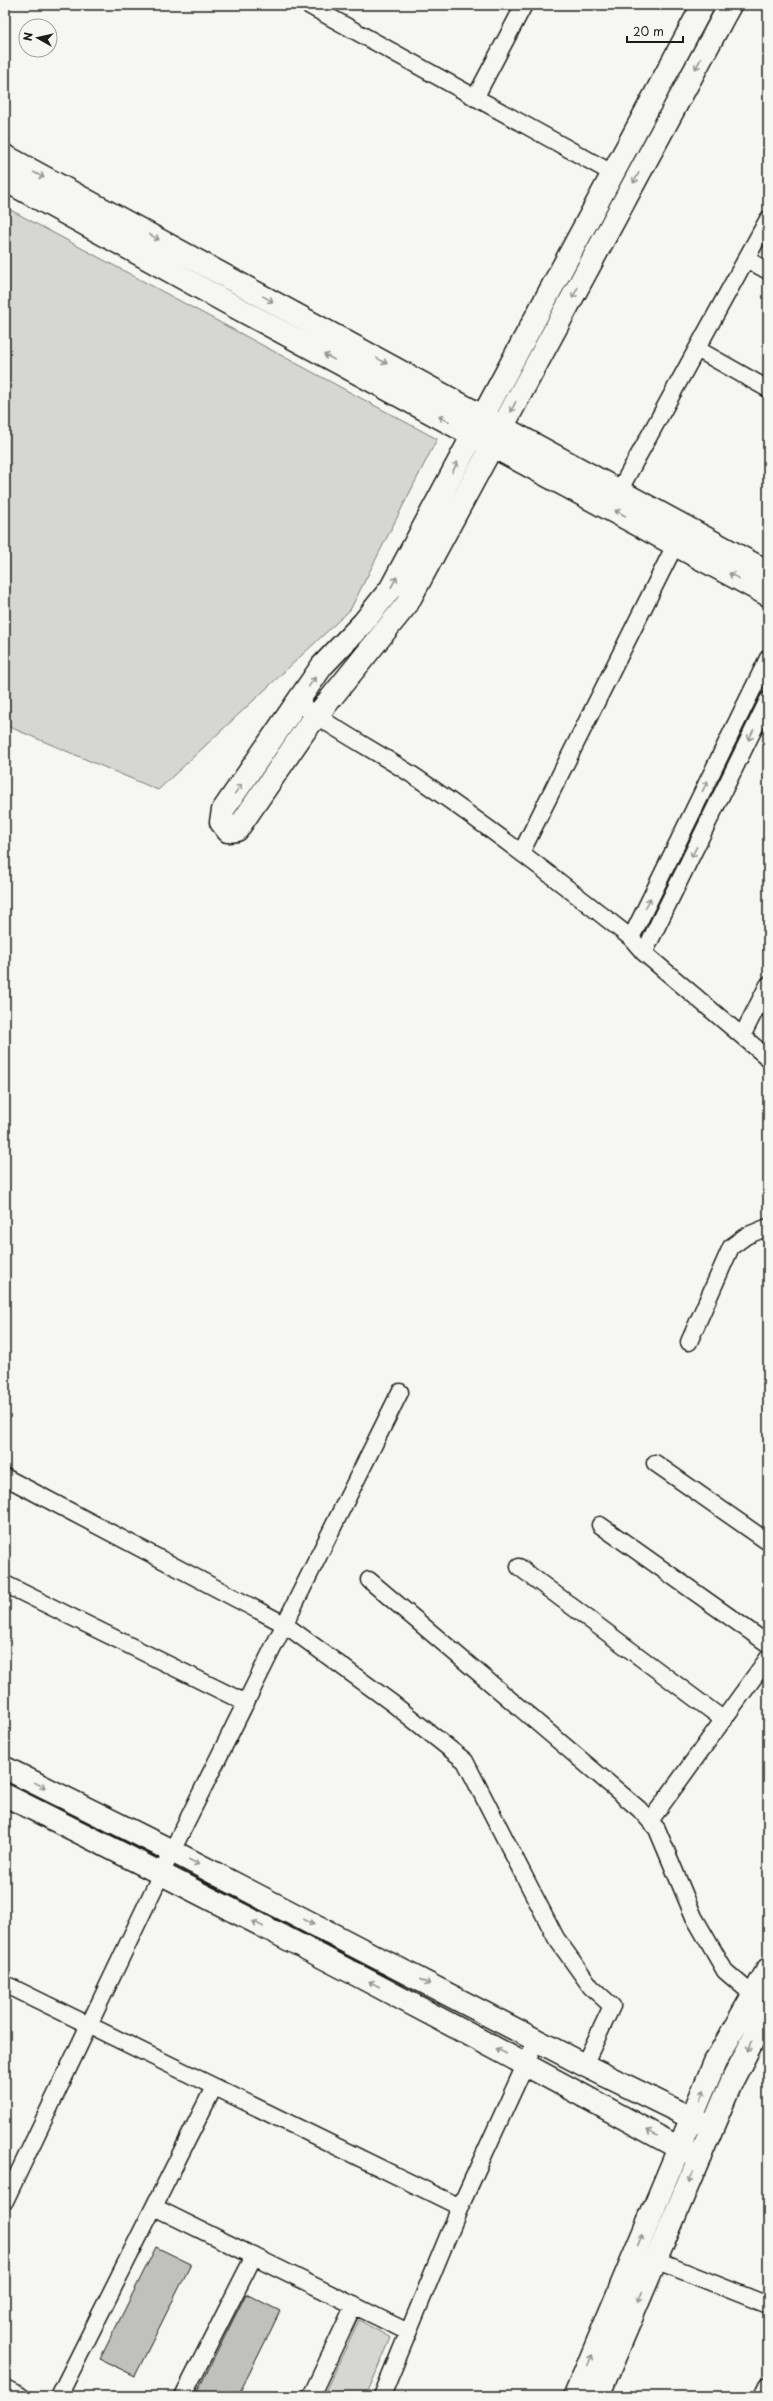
<svg xmlns="http://www.w3.org/2000/svg" width="773" height="2401" font-family="'Playpen Sans',sans-serif">
  <rect width="100%" height="100%" fill="#f6f6f2"/>
  <filter id="ink" filterUnits="userSpaceOnUse"><feTurbulence type="fractalNoise" baseFrequency=".025" numOctaves="2"/><feDisplacementMap in="SourceGraphic" scale="8" xChannelSelector="R" yChannelSelector="G"/><feConvolveMatrix kernelMatrix="1 2 1 2 8 2 1 2 1" color-interpolation-filters="sRGB"/></filter>
  <g filter="url(#ink)">
    <!-- green -->
    <path fill="#d6d6d2" stroke="#797977" d="M 5,207 L 437,439 L 350,610 L 158,790 L 5,725 Z
      M 359,2320 L 391,2338 L 366,2396 L 323,2396 Z"/>
    <!-- building -->
    <path fill="#c0c0bd" stroke="#1c1c1c" d="M 156,2247 L 191,2264 L 135,2376 L 100,2359 Z
      M 246,2294 L 280,2311 L 270,2332 L 238,2396 L 195,2396 Z"/>
    <g fill="none" stroke-linecap="round" stroke-linejoin="round">
      <!-- street casing -->
      <g stroke="#1c1c1c" stroke-width="19">
        <path id="street" d="M 308,5 L 612,173
          M 475,98 L 524,5
          M 746,259 L 768,271
          M 697,349 L 768,389
          M 619,491 L 768,219
          M 297,702 C 337,732 382,754 423,782 C 495,831 563,884 631,938 L 644,953 L 742,1036
          M 522,851 L 680,535
          M 631,938 L 768,658
          M 644,953 L 768,700
          M 768,985 L 742,1036 L 768,1058
          M 689,1342 L 731,1247 L 746,1236 L 768,1227
          M 655,1463 L 768,1542
          M 5,1477 L 284,1624 L 392,1703 L 465,1761 L 556,1938 L 591,1987 L 612,2006 L 584,2065
          M 600,1525 L 768,1644
          M 519,1567 L 724,1720
          M 369,1580 L 639,1809 L 657,1829 L 694,1917 L 725,1971 L 753,1995
          M 5,1584 L 246,1703
          M 650,1821 L 768,1658
          M 5,1984 L 460,2207
          M 5,2201 L 172,1851 L 400,1392
          M 154,2207 L 408,2332
          M 655,2260 L 768,2305
          M 5,2388 L 21,2396
          M 59,2396 L 214,2087
          M 183,2396 L 254,2256
          M 311,2396 L 354,2305
          M 382,2396 L 460,2207 L 537,2039
          M 763,2396 L 768,2385"/>
      </g>
      <!-- secondary casing -->
      <g stroke="#1c1c1c" stroke-width="25">
        <path id="secondary" d="M 703,5 L 391,588 L 363,623 L 322,666 L 223,810 L 221,822 L 228,831 L 237,830 L 306,729 L 407,604 L 730,5
          M 5,156 L 768,572
          M 5,180 L 228,303 L 768,595
          M 5,1768 L 172,1851 L 584,2065 L 712,2128
          M 5,1795 C 232,1908 457,2026 679,2148 L 700,2157
          M 575,2396 L 715,2062 L 768,1969
          M 598,2396 L 732,2081 L 768,2011"/>
      </g>
      <!-- street -->
      <use href="#street" stroke="#f6f6f2" stroke-width="16"/>
      <!-- secondary -->
      <use href="#secondary" stroke="#f6f6f2" stroke-width="22"/>
    </g>
    <!-- one-way arrows -->
    <defs><path id="oneway-shaft" d="M-6 0H5M1.5-3L5.5 0L1.5 3" fill="none" stroke-width="1.6" stroke-linecap="round" stroke-linejoin="round"/></defs>
    <g stroke="#949492">
      <use href="#oneway-shaft" transform="translate(698 64) rotate(118)"/>
      <use href="#oneway-shaft" transform="translate(39 175) rotate(28)"/>
      <use href="#oneway-shaft" transform="translate(636 178) rotate(118)"/>
      <use href="#oneway-shaft" transform="translate(154 237) rotate(29)"/>
      <use href="#oneway-shaft" transform="translate(575 293) rotate(118)"/>
      <use href="#oneway-shaft" transform="translate(268 299) rotate(29)"/>
      <use href="#oneway-shaft" transform="translate(329 357) rotate(-152)"/>
      <use href="#oneway-shaft" transform="translate(382 361) rotate(29)"/>
      <use href="#oneway-shaft" transform="translate(513 407) rotate(118)"/>
      <use href="#oneway-shaft" transform="translate(444 419) rotate(-152)"/>
      <use href="#oneway-shaft" transform="translate(455 467) rotate(-62)"/>
      <use href="#oneway-shaft" transform="translate(620 513) rotate(-152)"/>
      <use href="#oneway-shaft" transform="translate(734 576) rotate(-151)"/>
      <use href="#oneway-shaft" transform="translate(394 582) rotate(-62)"/>
      <use href="#oneway-shaft" transform="translate(312 682) rotate(-55)"/>
      <use href="#oneway-shaft" transform="translate(751 735) rotate(116)"/>
      <use href="#oneway-shaft" transform="translate(705 786) rotate(-64)"/>
      <use href="#oneway-shaft" transform="translate(238 789) rotate(-55)"/>
      <use href="#oneway-shaft" transform="translate(694 852) rotate(116)"/>
      <use href="#oneway-shaft" transform="translate(648 903) rotate(-64)"/>
      <use href="#oneway-shaft" transform="translate(40 1785) rotate(26)"/>
      <use href="#oneway-shaft" transform="translate(194 1862) rotate(27)"/>
      <use href="#oneway-shaft" transform="translate(309 1922) rotate(27)"/>
      <use href="#oneway-shaft" transform="translate(258 1924) rotate(-152)"/>
      <use href="#oneway-shaft" transform="translate(425 1982) rotate(27)"/>
      <use href="#oneway-shaft" transform="translate(374 1984) rotate(-152)"/>
      <use href="#oneway-shaft" transform="translate(750 2046) rotate(117)"/>
      <use href="#oneway-shaft" transform="translate(501 2051) rotate(-152)"/>
      <use href="#oneway-shaft" transform="translate(702 2095) rotate(-67)"/>
      <use href="#oneway-shaft" transform="translate(652 2133) rotate(-151)"/>
      <use href="#oneway-shaft" transform="translate(691 2177) rotate(113)"/>
      <use href="#oneway-shaft" transform="translate(640 2240) rotate(-67)"/>
      <use href="#oneway-shaft" transform="translate(640 2297) rotate(113)"/>
      <use href="#oneway-shaft" transform="translate(590 2360) rotate(-67)"/>
    </g>
  </g>
  <!-- margin -->
  <rect width="773" height="2401" fill="none" stroke="#f6f6f2" stroke-width="20"/>
  <rect x="10" y="10" width="753" height="2381" fill="none" stroke="#1c1c1c" stroke-width="1.5" filter="url(#ink)"/>
  <!-- north arrow -->
  <g transform="translate(38 38) rotate(278)"><circle r="19" fill="#f6f6f2" stroke="#9f9f9c"/>
  <path d="M0-3L7 15L0 10L-7 15Z" fill="#1c1c1c"/>
  <text y="-6" font-size="11" font-weight="bold" text-anchor="middle" fill="#1c1c1c">N</text>
  </g>
  <!-- scale -->
  <path d="M627 36v6h56v-6" fill="none" stroke="#1c1c1c" stroke-width="2"/>
  <text x="633" y="36" font-size="12" fill="#1c1c1c" stroke="#f6f6f2" stroke-width="3" paint-order="stroke">20 m</text>
</svg>
